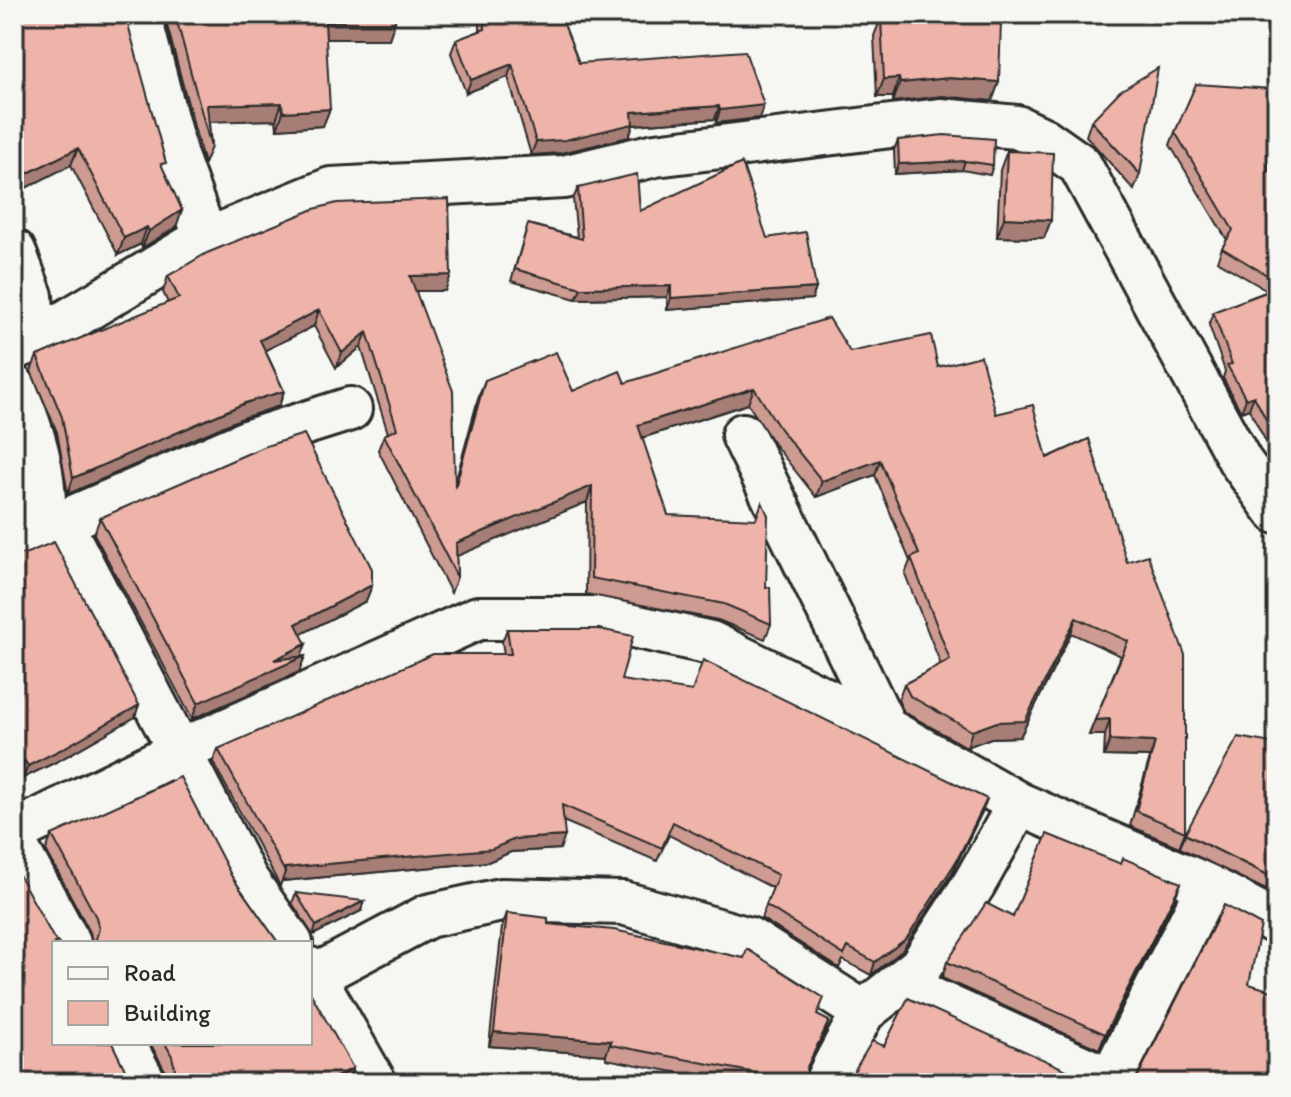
<svg xmlns="http://www.w3.org/2000/svg" width="1291" height="1097" font-family="Itim,sans-serif">
  <rect width="100%" height="100%" fill="#f6f6f2"/>
  <filter id="ink" filterUnits="userSpaceOnUse"><feTurbulence type="fractalNoise" baseFrequency=".0125" numOctaves="2"/><feDisplacementMap in="SourceGraphic" scale="16" xChannelSelector="R" yChannelSelector="G"/><feConvolveMatrix kernelMatrix="1 2 1 2 8 2 1 2 1" color-interpolation-filters="sRGB"/></filter>
  <g filter="url(#ink)">
    <g fill="none" stroke-linecap="round" stroke-linejoin="round">
      <!-- street casing -->
      <g stroke="#2b2b2b" stroke-width="48">
        <path id="street" d="M 139,14 L 176,156 L 207,242
          M 14,251 L 31,296 L 34,341
          M 14,348 L 34,341 L 192,246 L 331,189 L 564,177 L 655,155 L 940,120 L 1017,127 L 1043,139 L 1080,165 L 1240,461 L 1277,512
          M 14,387 C 35,435 48,478 43,531
          M 743,435 L 886,729
          M 62,525 L 246,879 L 291,943
          M 14,543 L 249,441 L 350,409
          M 14,832 L 180,751 L 478,618 L 597,618 L 711,643 L 886,729 L 1019,804 L 1208,886 L 1277,923
          M 14,842 L 69,943
          M 310,969 L 375,1083
          M 315,976 L 428,916 L 501,900 L 623,903 L 749,939 L 863,1012 L 825,1083
          M 898,984 L 1110,1080
          M 863,1012 L 920,967 L 974,884 L 1019,804
          M 123,1043 L 145,1083
          M 1109,1083 L 1208,886"/>
      </g>
      <!-- street -->
      <use href="#street" stroke="#f6f6f2" stroke-width="42"/>
    </g>
    <!-- wall -->
    <path fill="#cd9b91" stroke="#2b2b2b" stroke-width="2" d="M 14,14 L 163,169 L 176,227 L 142,248 L 141,244 L 118,255 L 71,165 Z
      M 164,14 L 395,14 L 389,39 L 326,39 L 323,126 L 277,129 L 276,120 L 209,121 L 211,147 L 204,164 Z
      M 480,14 L 560,14 L 579,63 L 759,118 L 716,123 L 715,119 L 633,125 L 629,137 L 561,153 L 531,155 L 508,77 L 466,93 L 451,53 L 456,40 L 480,31 Z
      M 956,14 L 998,14 L 999,82 L 992,101 L 942,96 L 893,102 L 893,97 L 877,97 L 874,36 L 881,18 L 956,15 Z
      M 1091,121 L 1140,174 L 1134,190 L 1086,136 Z
      M 1175,132 L 1268,172 L 1277,167 L 1277,463 L 1249,409 L 1241,412 L 1223,378 L 1225,371 L 1209,325 L 1213,312 L 1268,291 L 1217,261 L 1222,248 L 1227,240 L 1170,145 Z
      M 898,140 L 993,165 L 990,175 L 962,170 L 895,174 L 894,150 Z
      M 1007,151 L 1051,220 L 1044,238 L 997,237 L 1000,170 Z
      M 578,188 L 640,211 L 767,238 L 816,288 L 812,299 L 667,310 L 667,297 L 576,299 L 511,281 L 528,224 L 577,237 L 573,199 Z
      M 168,276 L 445,291 L 416,291 L 455,483 L 479,395 L 485,380 L 573,391 L 850,352 L 938,367 L 996,414 L 1047,458 L 1089,439 L 1185,832 L 1179,847 L 1130,826 L 1150,757 L 1104,756 L 1105,735 L 1089,735 L 1121,656 L 1071,633 L 1020,737 L 991,738 L 967,747 L 904,712 L 898,700 L 904,684 L 941,665 L 905,574 L 910,561 L 875,475 L 816,497 L 774,444 L 748,404 L 642,438 L 668,515 L 766,587 L 771,624 L 765,639 L 718,620 L 586,594 L 587,502 L 456,556 L 457,577 L 451,593 L 378,450 L 384,435 L 388,433 L 361,347 L 336,368 L 314,326 L 265,350 L 284,391 L 279,406 L 240,419 L 68,494 L 57,432 L 31,371 L 37,356 L 168,303 L 163,292 Z
      M 14,446 L 22,471 L 18,480 L 14,472 Z
      M 100,518 L 372,585 L 366,601 L 301,634 L 302,656 L 305,656 L 299,672 L 192,719 L 94,534 Z
      M 14,555 L 135,717 L 58,761 L 23,778 L 21,773 L 14,776 Z
      M 507,629 L 621,680 L 982,812 L 952,873 L 902,951 L 871,975 L 843,960 L 839,968 L 761,918 L 773,888 L 669,835 L 657,861 L 563,821 L 560,849 L 511,852 L 488,862 L 282,881 L 280,886 L 213,762 L 218,749 L 504,654 L 502,642 Z
      M 1185,834 L 1270,876 L 1266,890 L 1180,848 Z
      M 52,835 L 232,877 L 277,941 L 92,942 L 90,932 L 46,850 Z
      M 296,893 L 361,911 L 313,935 L 292,903 Z
      M 1175,898 L 1099,1049 L 942,978 L 947,962 L 1013,917 Z
      M 507,913 L 548,924 L 818,1016 L 824,1035 L 807,1071 L 811,1083 L 732,1083 L 606,1059 L 606,1055 L 489,1046 L 502,927 Z
      M 150,1043 L 310,1043 L 353,1068 L 348,1083 L 168,1083 L 166,1072 Z"/>
    <!-- shaded-wall -->
    <path fill="#a77e76" stroke="#2b2b2b" stroke-width="2" d="M 325,22 L 395,22 L 389,39 L 319,39 Z
      M 512,64 L 508,77 L 466,93 L 471,80 Z
      M 899,78 L 893,97 L 877,97 L 884,79 Z
      M 949,78 L 999,82 L 992,101 L 942,96 L 893,102 L 900,83 Z
      M 282,103 L 276,120 L 204,122 L 207,105 Z
      M 764,105 L 759,118 L 716,123 L 720,110 Z
      M 719,106 L 715,119 L 633,125 L 629,137 L 561,153 L 531,155 L 536,142 L 632,112 Z
      M 330,109 L 323,126 L 277,129 L 283,112 Z
      M 78,148 L 71,165 L 14,194 L 14,180 Z
      M 965,161 L 962,170 L 895,174 L 899,164 Z
      M 182,210 L 176,227 L 142,248 L 149,231 Z
      M 1004,218 L 1051,220 L 1044,238 L 997,237 Z
      M 147,227 L 141,244 L 118,255 L 124,238 Z
      M 451,275 L 445,291 L 404,291 L 410,276 Z
      M 671,286 L 667,297 L 576,299 L 581,288 Z
      M 816,288 L 812,299 L 667,310 L 671,298 Z
      M 319,310 L 314,326 L 254,356 L 260,340 Z
      M 367,332 L 361,347 L 336,368 L 342,353 Z
      M 754,388 L 748,404 L 632,441 L 638,425 Z
      M 284,391 L 279,406 L 240,419 L 68,494 L 73,478 L 245,403 Z
      M 1254,396 L 1249,409 L 1241,412 L 1246,399 Z
      M 880,460 L 875,475 L 816,497 L 822,481 Z
      M 592,486 L 587,502 L 450,559 L 456,543 Z
      M 372,585 L 366,601 L 290,640 L 296,624 Z
      M 1076,618 L 1071,633 L 1020,737 L 991,738 L 967,747 L 972,731 L 997,722 Z
      M 306,644 L 301,657 L 305,656 L 299,672 L 192,719 L 198,703 L 274,660 Z
      M 139,705 L 135,717 L 58,761 L 23,778 L 28,766 Z
      M 1110,719 L 1105,735 L 1089,735 L 1095,720 Z
      M 1110,740 L 1155,742 L 1150,757 L 1104,756 Z
      M 25,761 L 21,773 L 14,776 L 14,766 Z
      M 987,799 L 982,812 L 952,873 L 902,951 L 871,975 L 875,962 Z
      M 565,836 L 560,849 L 511,852 L 488,862 L 282,881 L 285,872 L 285,868 L 515,839 Z
      M 1181,883 L 1175,898 L 1099,1049 L 1105,1034 Z
      M 364,901 L 361,911 L 313,935 L 316,926 Z
      M 829,1021 L 824,1035 L 801,1083 L 806,1069 Z
      M 494,1032 L 611,1041 L 606,1055 L 489,1046 Z
      M 353,1068 L 348,1083 L 325,1083 Z"/>
    <!-- building -->
    <path fill="#eeb4a9" stroke="#2b2b2b" stroke-width="2" d="M 14,14 L 125,14 L 166,163 L 161,164 L 182,210 L 149,231 L 147,227 L 124,238 L 78,148 L 14,180 Z
      M 175,14 L 395,14 L 395,22 L 325,22 L 330,109 L 283,112 L 282,103 L 207,105 L 211,147 Z
      M 485,14 L 560,14 L 579,63 L 745,51 L 764,105 L 720,110 L 719,106 L 632,112 L 633,124 L 565,140 L 536,142 L 512,64 L 471,80 L 456,40 L 485,29 Z
      M 963,14 L 998,14 L 1001,20 L 999,82 L 949,78 L 900,83 L 899,78 L 884,79 L 881,18 Z
      M 1158,68 L 1140,174 L 1091,121 L 1120,91 Z
      M 1196,84 L 1272,89 L 1268,172 L 1277,167 L 1277,281 L 1222,248 L 1233,230 L 1175,132 Z
      M 944,135 L 994,139 L 993,165 L 965,161 L 899,164 L 898,140 Z
      M 1007,151 L 1053,153 L 1051,220 L 1004,218 Z
      M 742,163 L 767,238 L 806,232 L 816,288 L 671,298 L 671,286 L 581,288 L 515,269 L 528,224 L 582,239 L 578,188 L 637,174 L 640,211 Z
      M 449,199 L 451,275 L 410,276 L 453,391 L 455,488 L 485,380 L 556,352 L 573,391 L 620,371 L 625,383 L 829,318 L 850,352 L 931,335 L 938,367 L 981,356 L 996,414 L 1033,405 L 1047,458 L 1089,439 L 1127,562 L 1148,555 L 1185,655 L 1185,832 L 1136,811 L 1155,742 L 1110,740 L 1110,719 L 1095,720 L 1128,641 L 1076,618 L 1025,721 L 997,722 L 972,731 L 910,696 L 904,684 L 950,660 L 911,558 L 919,554 L 880,460 L 822,481 L 780,429 L 754,388 L 638,425 L 668,515 L 756,519 L 762,502 L 768,515 L 766,587 L 770,587 L 771,624 L 724,604 L 591,578 L 592,486 L 456,543 L 457,577 L 384,435 L 397,429 L 367,332 L 342,353 L 319,310 L 260,340 L 284,391 L 245,403 L 73,478 L 62,417 L 37,356 L 179,298 L 168,276 L 207,253 L 314,209 L 337,203 Z
      M 1277,288 L 1277,441 L 1254,396 L 1246,399 L 1227,365 L 1232,364 L 1213,312 Z
      M 304,434 L 372,569 L 372,585 L 296,624 L 306,644 L 274,660 L 305,656 L 198,703 L 100,518 L 263,447 Z
      M 14,446 L 22,471 L 14,455 Z
      M 54,542 L 139,705 L 62,749 L 28,766 L 25,761 L 14,766 L 14,555 L 27,553 Z
      M 507,629 L 599,629 L 633,636 L 621,680 L 692,691 L 703,660 L 987,799 L 957,860 L 907,938 L 875,962 L 848,947 L 844,955 L 766,905 L 778,875 L 673,822 L 662,848 L 562,805 L 565,836 L 515,839 L 492,849 L 285,868 L 285,872 L 218,749 L 433,654 L 511,654 Z
      M 1238,737 L 1277,744 L 1277,843 L 1270,876 L 1185,834 Z
      M 180,777 L 232,877 L 277,941 L 280,943 L 92,943 L 96,939 L 99,929 L 96,917 L 52,835 Z
      M 1047,834 L 1121,864 L 1123,858 L 1181,883 L 1105,1034 L 947,962 L 986,903 L 1013,917 Z
      M 15,868 L 54,939 L 58,943 L 54,943 L 54,1043 L 112,1043 L 130,1080 L 134,1083 L 14,1083 L 14,869 Z
      M 296,893 L 364,901 L 316,926 Z
      M 1224,905 L 1261,925 L 1249,984 L 1272,991 L 1277,978 L 1277,1083 L 1133,1083 L 1136,1080 Z
      M 507,913 L 548,918 L 548,924 L 614,930 L 744,958 L 747,949 L 824,998 L 817,1015 L 829,1021 L 806,1069 L 811,1083 L 758,1083 L 753,1081 L 756,1073 L 611,1045 L 611,1041 L 494,1032 Z
      M 310,992 L 353,1068 L 325,1083 L 168,1083 L 171,1080 L 175,1069 L 172,1056 L 165,1043 L 310,1043 Z
      M 908,998 L 1095,1083 L 847,1083 L 872,1041 L 884,1046 Z"/>
  </g>
  <!-- margin -->
  <rect width="1291" height="1097" fill="none" stroke="#f6f6f2" stroke-width="48"/>
  <rect x="24" y="24" width="1243" height="1049" fill="none" stroke="#2b2b2b" stroke-width="3" filter="url(#ink)"/>
  <!-- legend -->
  <rect x="52" y="941" width="260" height="104" fill="#f6f6f2" stroke="#a5a5a2" stroke-width="2"/>
  <rect x="68" y="967" width="40" height="12" fill="#f6f6f2" stroke="#a5a5a2" stroke-width="2"/>
  <text x="124" y="981" font-size="24" fill="#2b2b2b">Road</text>
  <rect x="68" y="1001" width="40" height="24" fill="#eeb4a9" stroke="#a5a5a2" stroke-width="2"/>
  <text x="124" y="1021" font-size="24" fill="#2b2b2b">Building</text>
</svg>
